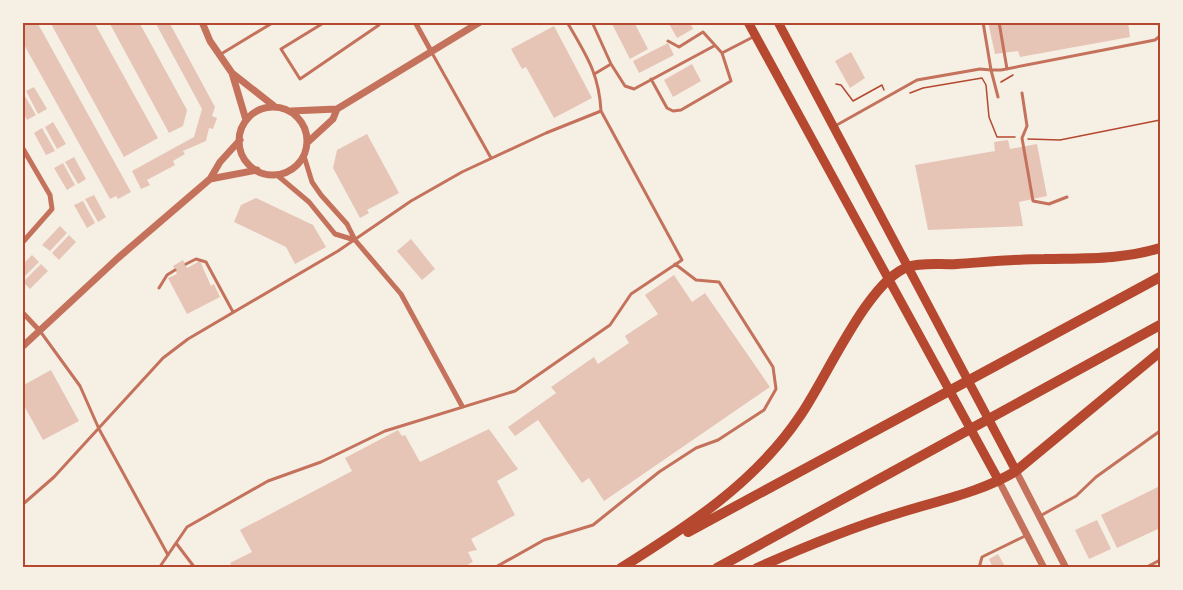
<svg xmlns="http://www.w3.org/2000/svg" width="1183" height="590" font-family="'Space Grotesk',sans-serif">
  <rect width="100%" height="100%" fill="#f6efe4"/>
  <!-- building -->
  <path fill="#e6c5b7" d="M 22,22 L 37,22 L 131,192 L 118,199 L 116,196 L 110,199 L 22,41 Z
    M 50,22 L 94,22 L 158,138 L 124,157 Z
    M 109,22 L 139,22 L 187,110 L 183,126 L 169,133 Z
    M 155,22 L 169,22 L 215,107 L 212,116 L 217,118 L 213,129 L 209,128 L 206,141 L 183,151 L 185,154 L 173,161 L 175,165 L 147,180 L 150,185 L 141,189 L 132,171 L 194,137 L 202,109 Z
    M 611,22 L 634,22 L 648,49 L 630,59 Z
    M 668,22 L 690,22 L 693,29 L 677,38 Z
    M 988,22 L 1128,22 L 1130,37 L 1020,57 L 1018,51 L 995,54 Z
    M 554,26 L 592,98 L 554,118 L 526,67 L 522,69 L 511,49 Z
    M 668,43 L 674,55 L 639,73 L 633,61 Z
    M 851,52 L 865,78 L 850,88 L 835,61 Z
    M 692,64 L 701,81 L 673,97 L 664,80 Z
    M 34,87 L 47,109 L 38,114 L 26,91 Z
    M 22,91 L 36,115 L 27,120 L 22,111 Z
    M 53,122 L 66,144 L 57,149 L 45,127 Z
    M 42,128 L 55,151 L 46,155 L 34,133 Z
    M 367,134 L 399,193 L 367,210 L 369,213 L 360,218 L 333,168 L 337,150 Z
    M 1008,140 L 1010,149 L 1037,144 L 1047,196 L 1019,202 L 1023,226 L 928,230 L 915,165 L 995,151 L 994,142 Z
    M 74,157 L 86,179 L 78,184 L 65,162 Z
    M 63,163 L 75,185 L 67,190 L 54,168 Z
    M 94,195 L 106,217 L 98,222 L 85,199 Z
    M 256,198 L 313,225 L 326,247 L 295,264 L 286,247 L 234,222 L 241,205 Z
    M 83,201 L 95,223 L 87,228 L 74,205 Z
    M 60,226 L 67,233 L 50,251 L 42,245 Z
    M 69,235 L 76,242 L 59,260 L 52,253 Z
    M 411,239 L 435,269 L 422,280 L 397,251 Z
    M 32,255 L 39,262 L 22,279 L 22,265 Z
    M 183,260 L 187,268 L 200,261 L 211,286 L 214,284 L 220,297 L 187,314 L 168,278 L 177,274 L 173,266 Z
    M 41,264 L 48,271 L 30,289 L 23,282 Z
    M 674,275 L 692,302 L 705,293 L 770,387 L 604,501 L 589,478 L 582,483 L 538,420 L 515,436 L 508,427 L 556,393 L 551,387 L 594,357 L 598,364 L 629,343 L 625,336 L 658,314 L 645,295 Z
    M 51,370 L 79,421 L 43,440 L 22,402 L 22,386 Z
    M 489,429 L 518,469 L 497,481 L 515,515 L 471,539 L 477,550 L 468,552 L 473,562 L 462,568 L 233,568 L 230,563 L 252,552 L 240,530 L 352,471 L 345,458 L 398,430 L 402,436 L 405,435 L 420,462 Z
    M 1160,486 L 1160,528 L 1117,548 L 1101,515 Z
    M 1097,520 L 1111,549 L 1089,559 L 1075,530 Z
    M 998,554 L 1006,568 L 993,568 L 989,559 Z"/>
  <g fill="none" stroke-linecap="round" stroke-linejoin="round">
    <!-- path -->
    <path stroke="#b5482f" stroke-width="1.5" d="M 1001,82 L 1013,75
      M 836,84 L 841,85 L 853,101 L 882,85 L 884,90
      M 910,93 L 923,88 L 982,78 L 986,85 L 989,117 L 997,137 L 1015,137
      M 1028,139 L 1060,140 L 1160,120"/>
    <!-- service -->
    <path stroke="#c5725c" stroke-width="3" d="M 325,22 L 281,49 L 300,79 L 379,25 L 378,22
      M 567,22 C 586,55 599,73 601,111
      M 592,22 L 611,64 L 596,73
      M 999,22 L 1007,69
      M 1159,22 L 1160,31
      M 668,41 L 679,47 L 703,32 L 722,53 L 755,36
      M 432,53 L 491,158
      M 221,54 L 274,22
      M 611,64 L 625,86 L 634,89 L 714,46
      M 651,79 L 667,108 L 673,111 L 681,110 L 731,81 L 722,53
      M 1022,93 L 1027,126 L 1022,138 L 1033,201 L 1049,204 L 1067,197
      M 998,97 L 991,70 L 1001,70 L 1155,40 L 1160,36
      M 835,126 L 917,80 L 980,69 L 991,70 L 983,22
      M 186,264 L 196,259 L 206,262 L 233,312
      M 159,288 L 167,275 L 175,270
      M 40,331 L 80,386 L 99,429 L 168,555
      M 22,505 L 54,477 L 163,358 L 188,339 L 338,251 L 411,201 L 462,172 L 546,133 L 601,111 L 682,260 L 631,294 L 610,325 L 515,391 L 385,431 L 321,462 L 268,481 L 187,527 L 159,568
      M 1040,516 L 1076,496 L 1096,477 L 1160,431
      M 176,543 L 195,568
      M 494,568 L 544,540 L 593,525 L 659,472 L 696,448 L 718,440 L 764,410 L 776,389 L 773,367 L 719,282 L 696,280 L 675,264
      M 979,568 L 982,557 L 1025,536
      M 1145,568 L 1160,560"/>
    <!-- minor -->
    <path stroke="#c5725c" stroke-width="5" d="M 415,22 L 431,51
      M 22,147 L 50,195 L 52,209 L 22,243
      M 304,156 L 312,182 L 321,195 L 347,224 L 355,240 L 401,294 L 462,406
      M 277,175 L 309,202 L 335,234 L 355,240
      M 22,312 L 40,331"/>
    <!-- tertiary -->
    <path stroke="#c5725c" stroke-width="7" d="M 202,22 L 210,41 L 232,73 L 274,106
      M 232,73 L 246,120
      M239 141a34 34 0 1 1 68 0a34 34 0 1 1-68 0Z
      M 291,111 L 337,109 L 480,22
      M 308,142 L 333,119 L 337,109
      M 210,179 L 257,170
      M 22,347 L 118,258 L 210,179 L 220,162 L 240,140
      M 1016,471 L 1066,568
      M 999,481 L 1044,568"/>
    <!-- trunk -->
    <path stroke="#b5482f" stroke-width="9" d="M 748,22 L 999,481
      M 778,22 L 1016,471"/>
    <!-- motorway -->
    <path stroke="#b5482f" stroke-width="10" d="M 688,532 L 1160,277
      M 621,568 C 688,526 755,483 800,416 C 825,381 868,280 908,267 C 922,262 942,265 957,264 C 986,262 1015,259 1044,259 C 1085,258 1120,260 1160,248
      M 717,568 L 1160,325
      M 757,568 C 804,547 850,528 899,513 C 940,500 979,493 1016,471 L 1160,352"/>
  </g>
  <!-- border -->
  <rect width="1183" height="590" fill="none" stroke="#f6efe4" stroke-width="48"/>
  <rect x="24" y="24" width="1135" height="542" fill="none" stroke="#b5482f" stroke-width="2"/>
</svg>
